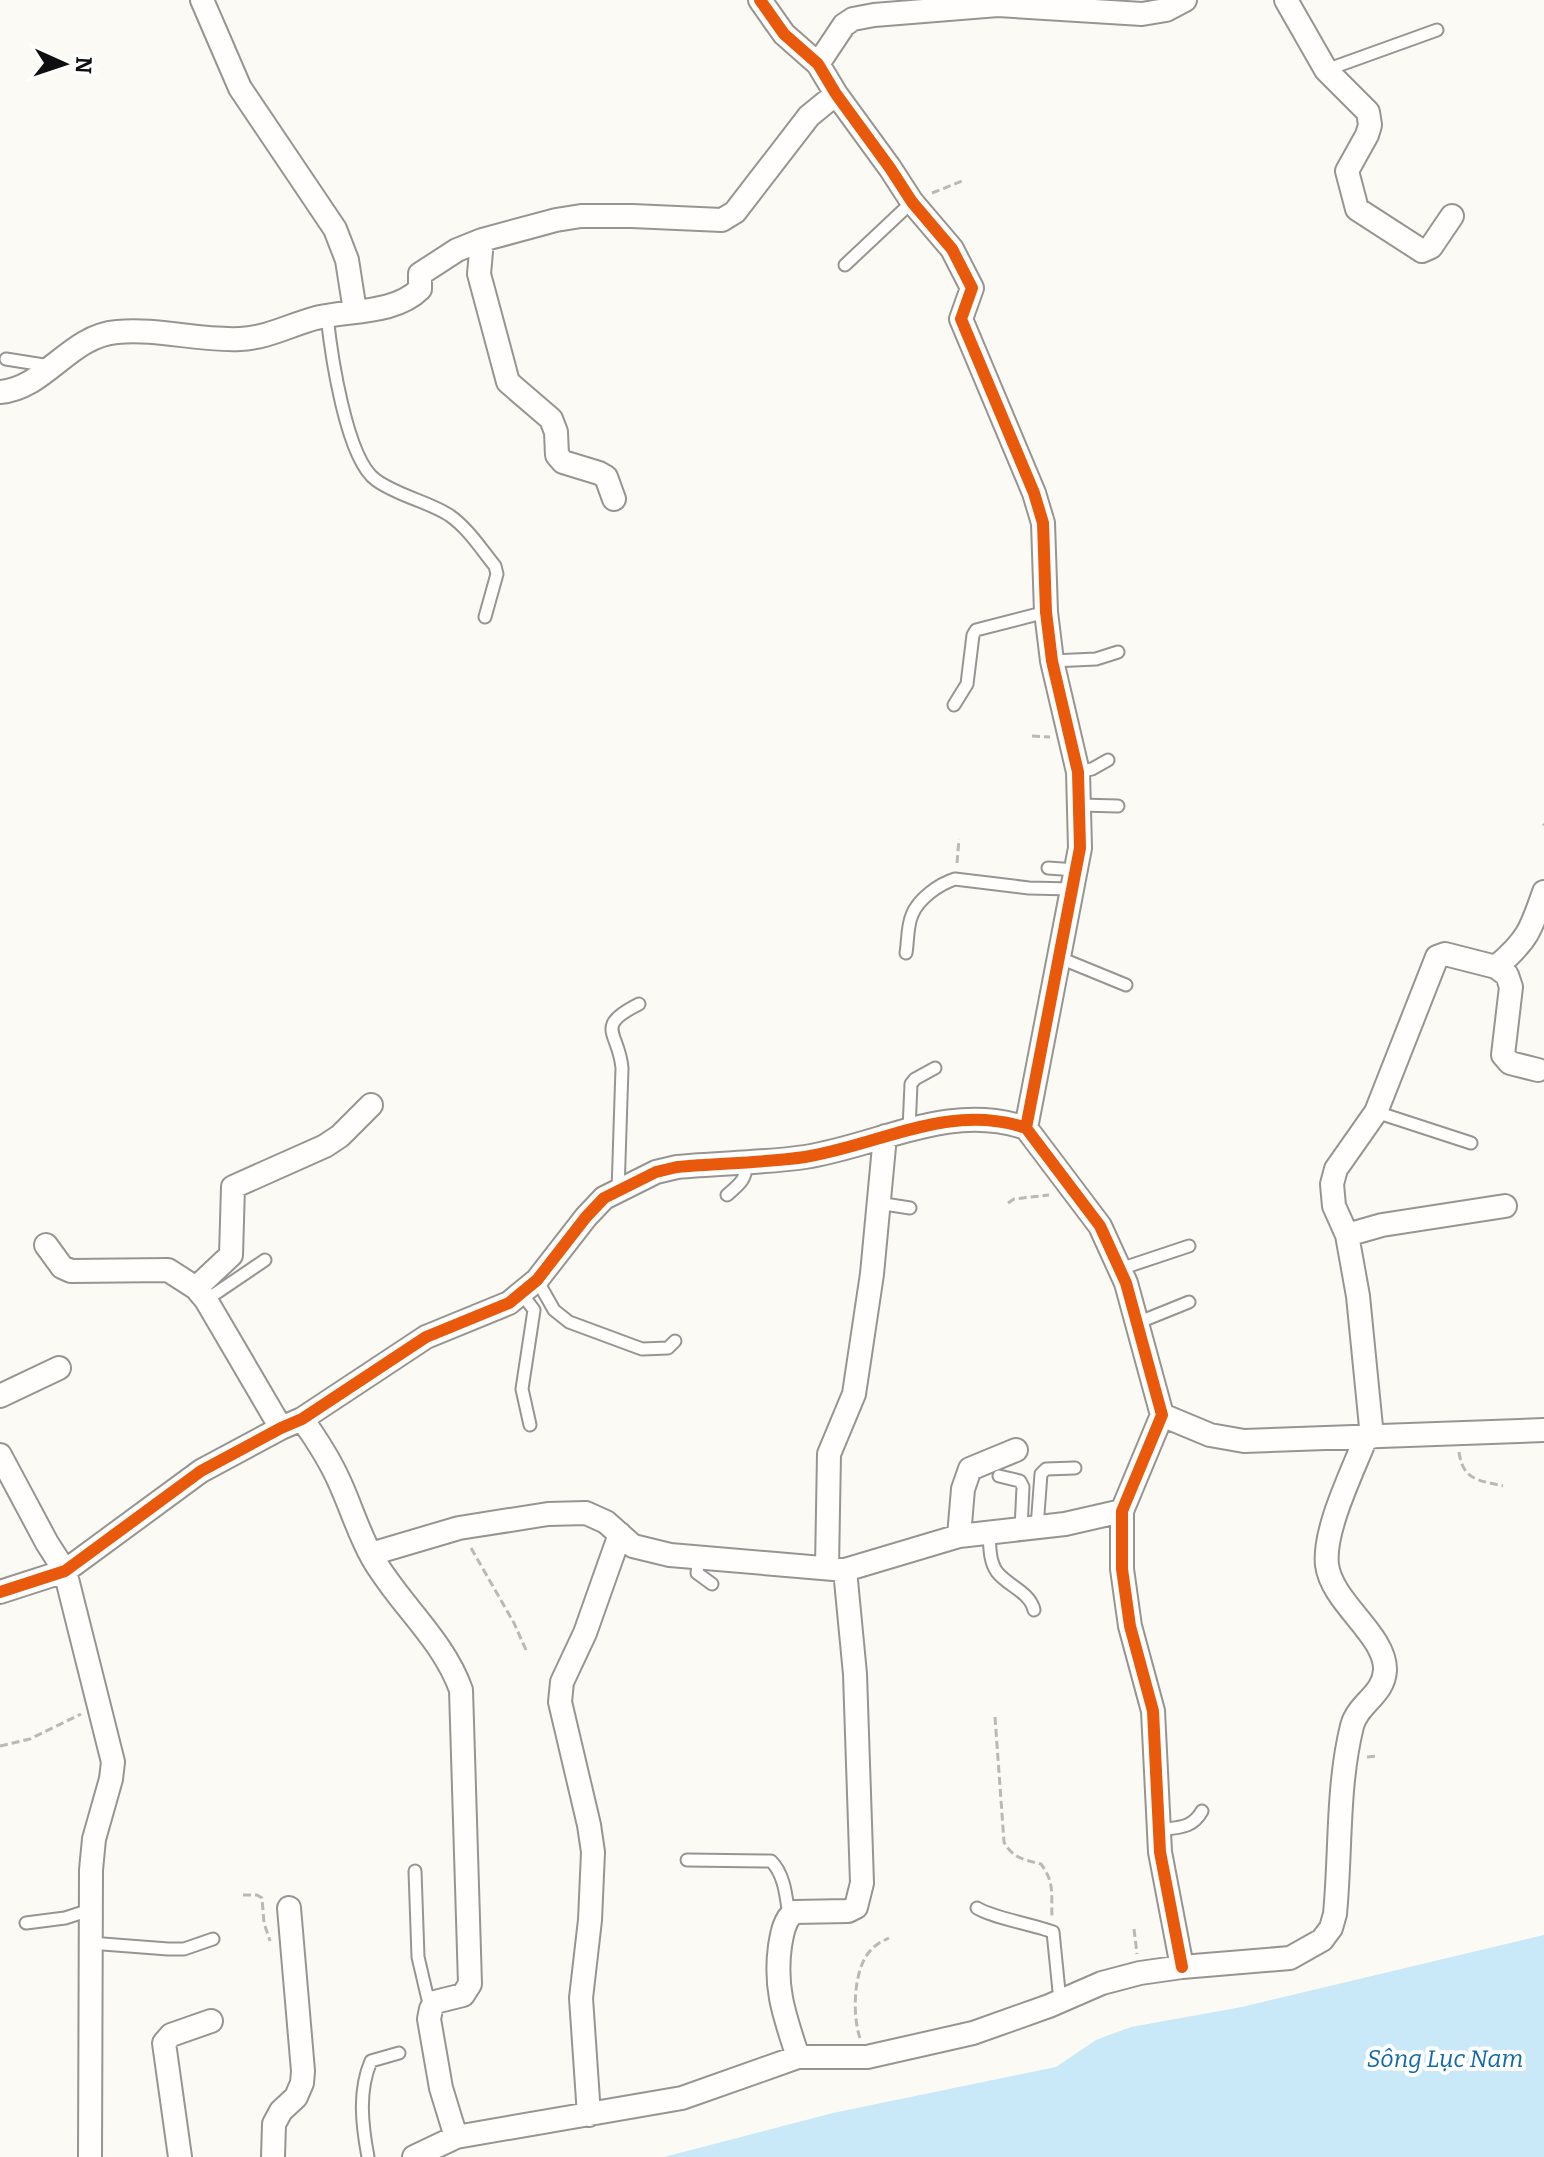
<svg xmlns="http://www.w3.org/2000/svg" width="1544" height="2157" font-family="Bitter,serif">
  <rect width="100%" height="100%" fill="#fcfaf4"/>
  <!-- water -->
  <path fill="#c9e8f8" d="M 1544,1935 L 1544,2157 L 664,2157 L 833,2113 L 1056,2067 L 1096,2040 L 1131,2027 L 1242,2007 Z"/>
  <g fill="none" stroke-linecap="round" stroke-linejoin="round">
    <!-- service casing -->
    <g stroke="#969592" stroke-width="15">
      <path id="service" d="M 1326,70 L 1437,30
        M 845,265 L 912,202
        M 327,316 C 331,353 346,459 376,480 C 398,496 427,501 449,515 C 468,528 481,549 495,566 L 497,574 L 485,617
        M 6,359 L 50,366
        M 1052,661 L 1096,659 L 1118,652
        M 954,705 L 967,684 L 973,635 L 976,630 L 1046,612
        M 1078,772 L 1092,769 L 1108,760
        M 1080,805 L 1118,806
        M 1048,868 L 1076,870
        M 906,953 C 908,942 907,926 912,915 C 918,899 939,884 955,879 L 1029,888 L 1072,889
        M 1060,958 L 1126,985
        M 1376,1112 L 1471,1143
        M 909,1129 L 911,1084 L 915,1079 L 935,1068
        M 618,1191 L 622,1068 C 619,1032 593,1027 639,1004
        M 727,1195 C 740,1184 747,1179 746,1162
        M 878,1203 L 910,1208
        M 1120,1269 L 1189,1246
        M 537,1280 L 554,1310 L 569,1322 L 642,1349 L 668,1348 L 675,1341
        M 522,1294 L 534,1310 L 522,1389 L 530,1425
        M 206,1300 L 265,1260
        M 1137,1323 L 1189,1302
        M 999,1476 L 1020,1481 L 1023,1487 L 1021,1529
        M 1037,1527 L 1041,1474 L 1046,1469 L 1075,1468
        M 989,1533 C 990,1546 989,1561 997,1572 C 1008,1586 1030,1592 1034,1610
        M 699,1557 L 697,1573 L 712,1584
        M 1158,1830 C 1178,1827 1192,1829 1202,1811
        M 687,1860 L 771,1861 C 785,1875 786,1897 789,1916
        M 415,1871 L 418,1957 L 430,2008
        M 977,1908 C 993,1918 1032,1924 1053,1932 L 1060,2001
        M 26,1923 L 65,1918 L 90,1910
        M 90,1943 L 168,1949 L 184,1949 L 213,1939
        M 368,2157 C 362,2125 358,2091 371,2061 L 399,2053"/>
    </g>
    <!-- minor casing -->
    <g stroke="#969592" stroke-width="26">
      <path id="minor" d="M 202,0 L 240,88 L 335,229 L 347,260 L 355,311
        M 760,0 L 784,34 L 818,64 L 836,94 L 890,168 L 912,202 L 952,249 L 972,288 L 961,319 L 1034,493 L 1043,523 L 1046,612 L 1052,661 L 1078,772 L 1080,848 L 1026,1128
        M 1286,0 L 1326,70 L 1368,112 L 1370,125 L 1367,135 L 1347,171 L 1357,209 L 1422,251 L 1431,247 L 1452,216
        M 818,64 L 844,25 L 853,19 L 874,15 L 998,5 L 1142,14 L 1166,10 L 1185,0
        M 482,240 L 479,274 L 508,382 L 551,419 L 556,432 L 557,455 L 563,462 L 599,473 L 606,477 L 614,499
        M 0,392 C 46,388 69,336 117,332 C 158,328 199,341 240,339 C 267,338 290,325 316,318 C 349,310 395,314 420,289 L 420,274 L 457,250 L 482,240 L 556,220 L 581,216 L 632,216 L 722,220 L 735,212 L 809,116 L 836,94
        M 1496,967 L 1507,975 L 1511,987 L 1503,1055 L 1510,1063 L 1538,1070
        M 1347,1235 L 1382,1225 L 1505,1206
        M 46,1245 L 62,1267 L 71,1271 L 168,1270 L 196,1288 L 206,1300 L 281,1428
        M 196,1288 L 231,1255 L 233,1187 L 325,1146 L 340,1136 L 371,1105
        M 0,1396 L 59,1368
        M 1162,1415 L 1210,1435 L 1244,1441 L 1544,1430
        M 302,1419 C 317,1440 330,1460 340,1483 C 351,1507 359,1534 372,1557 C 398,1603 443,1639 461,1690 L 470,1984 L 463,1995 L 435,2002 L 431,2009 L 429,2019 L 441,2088 L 456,2137
        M 1372,1437 L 1358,1296 L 1347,1235 L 1334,1206 L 1332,1184 L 1336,1169 L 1376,1112 L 1437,957 L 1445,954 L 1496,967 C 1527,941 1531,930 1544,892
        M 0,1455 L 47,1543 L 65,1571 L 113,1762 L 111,1779 L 94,1839 L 91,1870 L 90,2157
        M 959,1536 L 963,1489 L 970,1469 L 1016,1450
        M 371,1554 L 459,1528 L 548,1514 L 586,1513 L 606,1522 L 633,1546 L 670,1555 L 845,1570 L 959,1536 L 1065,1524 L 1122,1511
        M 827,1567 L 829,1454 L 854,1394 L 872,1274 L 885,1136
        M 0,1592 L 65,1571 L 201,1471 L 281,1428 L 302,1419 L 426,1337 L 509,1303 L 537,1280 L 586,1217 L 604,1198 L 656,1172 L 677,1167 C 719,1163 763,1163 805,1157 C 881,1145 948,1102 1026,1128 L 1100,1226 L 1126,1283 L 1162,1415 L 1122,1511 L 1122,1569 L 1130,1626 L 1153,1711 L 1160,1852 L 1182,1967
        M 798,2057 C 785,2017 774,1989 780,1946 C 782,1934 784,1920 794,1912 L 848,1911 L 856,1907 L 862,1883 L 855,1674 L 845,1570
        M 589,2115 L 581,1998 L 590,1920 L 593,1852 L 589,1825 L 560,1702 L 562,1682 L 585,1633 L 620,1534
        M 180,2157 L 164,2043 L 171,2035 L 211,2021
        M 273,2157 L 274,2124 L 281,2111 L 296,2097 L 302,2083 L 303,2071 L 289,1908
        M 414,2157 L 456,2137 L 682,2098 L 798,2057 L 867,2057 L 973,2033 L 1049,2006 L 1102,1983 L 1140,1973 L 1182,1967 L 1290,1958 L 1322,1940 L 1331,1928 L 1335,1914 C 1341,1851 1337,1787 1352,1726 C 1358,1703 1384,1695 1385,1670 C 1386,1635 1332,1603 1327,1565 C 1323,1530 1353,1471 1366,1437"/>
    </g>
    <!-- path -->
    <path stroke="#b9b9b8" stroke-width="3" stroke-dasharray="8 4" stroke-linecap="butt" d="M 932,193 L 962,181
      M 1032,736 L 1050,737
      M 1543,824 L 1544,825
      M 957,863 L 959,839
      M 1008,1203 L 1014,1199 L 1049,1195
      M 1459,1452 C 1463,1481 1479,1480 1503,1486
      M 471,1548 L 514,1623 L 526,1650
      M 995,1717 L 1004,1842 C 1012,1858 1025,1860 1041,1864 C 1055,1883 1051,1894 1052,1916
      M 0,1746 L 30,1739 L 81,1714
      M 1367,1757 L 1379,1756
      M 243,1895 L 257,1895 L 262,1898 L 264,1923 L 270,1941
      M 1134,1929 L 1137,1954
      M 860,2038 C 852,2016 853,1966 872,1949 C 876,1944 883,1941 889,1938"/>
    <!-- service -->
    <use href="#service" stroke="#fffefd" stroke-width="11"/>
    <!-- minor -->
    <use href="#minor" stroke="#fffefd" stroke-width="22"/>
    <!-- cycleway casing -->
    <g stroke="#fff" stroke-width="17">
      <path id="cycleway" d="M 760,0 L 784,34 L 818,64 L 836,94 L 890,168 L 912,202 L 952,249 L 972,288 L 961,319 L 1034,493 L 1043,523 L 1046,612 L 1052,661 L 1078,772 L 1080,848 L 1026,1128
        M 0,1592 L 65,1571 L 201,1471 L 281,1428 L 302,1419 L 426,1337 L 509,1303 L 537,1280 L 586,1217 L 604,1198 L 656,1172 L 677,1167 C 719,1163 763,1163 805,1157 C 881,1145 948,1102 1026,1128 L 1100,1226 L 1126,1283 L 1162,1415 L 1122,1511 L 1122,1569 L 1130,1626 L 1153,1711 L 1160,1852 L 1182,1967"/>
    </g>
    <!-- cycleway -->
    <use href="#cycleway" stroke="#e8590c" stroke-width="12"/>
  </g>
  <g text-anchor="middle" stroke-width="8" stroke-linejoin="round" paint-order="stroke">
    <!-- water labels -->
    <g font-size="24" font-style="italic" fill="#106aa9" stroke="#fff">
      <text x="1445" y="2067">Sông Lục Nam</text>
    </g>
  </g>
  <!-- north arrow -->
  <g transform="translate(64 64) rotate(93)" stroke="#ffffff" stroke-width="6" paint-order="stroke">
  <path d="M0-6L14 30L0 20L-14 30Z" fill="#0f0f0f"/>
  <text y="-12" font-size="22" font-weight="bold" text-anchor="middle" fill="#0f0f0f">N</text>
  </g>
</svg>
